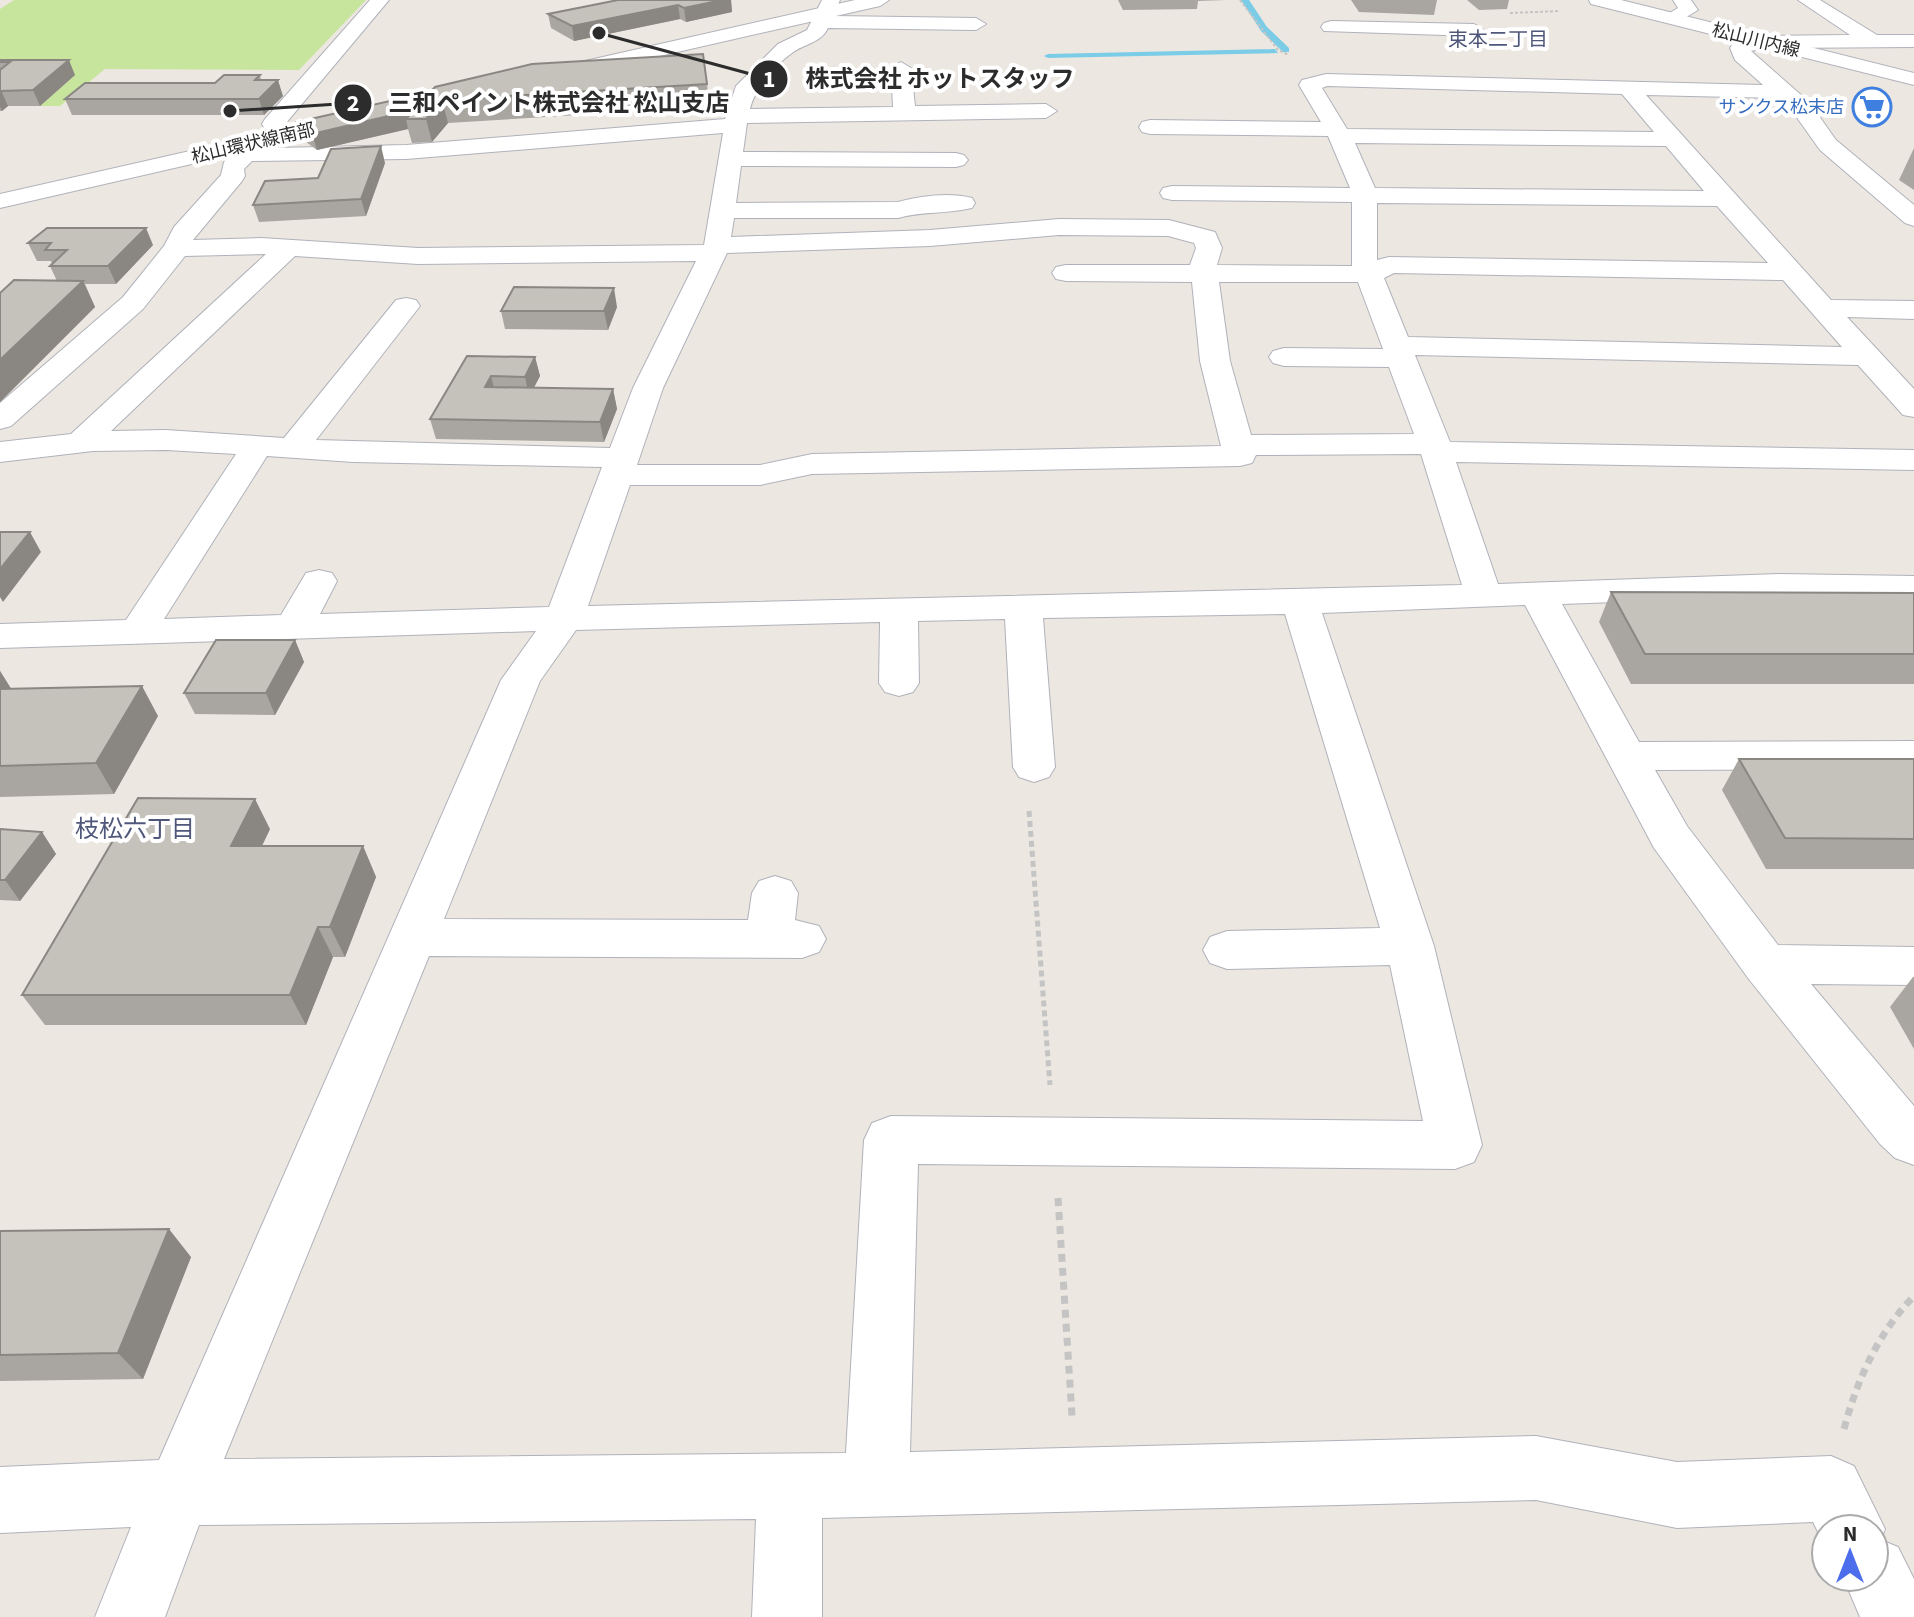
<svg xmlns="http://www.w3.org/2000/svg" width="1914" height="1617" font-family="'Source Sans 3','Noto Sans JP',sans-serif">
  <rect width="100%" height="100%" fill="#ece7e0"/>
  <!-- pitch -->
  <path fill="#c8e59d" d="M 14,0 L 366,0 L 299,70 L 105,69 L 60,106 L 40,106 L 74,76 L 0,74 L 0,9 Z"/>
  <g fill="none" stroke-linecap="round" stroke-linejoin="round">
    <!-- stream -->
    <path fill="#7bcce6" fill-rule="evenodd" d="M 1241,0 L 1249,0 L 1267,27 L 1289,48 L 1289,52 L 1283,52 L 1261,31 Z
      M 1275,49 L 1278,53 L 1048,58 L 1044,56 L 1048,54 Z"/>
    <!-- street casing -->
    <g stroke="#b0b2bb" stroke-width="2">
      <path id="street" d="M 370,0 L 389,0 L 281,129 L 265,129 L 262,124 L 265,119 Z
        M 822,0 L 840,0 L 833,16 L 976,18 L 986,24 L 976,30 L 828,28 C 820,44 805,43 792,53 C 774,66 755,88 750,109 L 893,107 L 891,68 L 901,62 L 911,68 L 915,106 L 1046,104 L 1057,111 L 1046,118 L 747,123 L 743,152 L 956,153 L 964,155 L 968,160 L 964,165 L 956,167 L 741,166 L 736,203 L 898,202 C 921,196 948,192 972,198 L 975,203 L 972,208 C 948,214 923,211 898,218 L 734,218 L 731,237 L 930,230 L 1059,219 L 1169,220 L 1215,232 L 1222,248 L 1217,265 L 1352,266 L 1352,202 L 1172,200 L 1163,198 L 1160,193 L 1163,188 L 1172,186 L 1350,188 L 1328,136 L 1150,134 L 1142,132 L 1139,127 L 1142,122 L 1150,120 L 1321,122 L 1299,85 L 1302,80 L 1326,74 L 1763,85 L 1735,60 L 1730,48 L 1733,44 L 1763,36 L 1850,35 L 1798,0 L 1820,0 L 1877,35 L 1914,35 L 1914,47 L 1763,48 L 1751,51 L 1809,102 L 1836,140 L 1914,205 L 1914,226 L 1905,223 L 1820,150 L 1793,112 L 1778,98 L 1646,95 L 1831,300 L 1914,301 L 1914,319 L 1847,317 L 1914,389 L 1914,417 L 1903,415 L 1858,365 L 1415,355 L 1450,442 L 1914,450 L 1914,470 L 1456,462 L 1498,584 L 1779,574 L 1914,576 L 1914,598 L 1779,596 L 1562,604 L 1639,742 L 1914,741 L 1914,769 L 1655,770 L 1687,826 L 1778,945 L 1914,947 L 1914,985 L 1811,984 L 1914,1106 L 1914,1165 L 1895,1158 L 1880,1144 L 1748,978 L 1654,848 L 1525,605 L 1322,613 L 1434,946 L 1482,1145 L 1474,1162 L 1455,1169 L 918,1164 L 910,1452 L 1536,1436 L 1677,1462 L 1831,1456 L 1854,1466 L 1885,1529 L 1881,1540 L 1898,1547 L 1914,1579 L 1914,1617 L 1860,1617 L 1843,1577 L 1874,1577 L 1874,1529 L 1826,1529 L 1826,1548 L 1813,1522 L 1677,1528 L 1536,1500 L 822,1518 L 822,1617 L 752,1617 L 756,1519 L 199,1525 L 165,1617 L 95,1617 L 131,1527 L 0,1533 L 0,1467 L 159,1460 L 501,680 L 536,631 L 0,648 L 0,624 L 126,620 L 236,454 L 166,450 L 93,451 L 0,462 L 0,442 L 71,434 L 266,254 L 185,256 L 143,309 L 11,426 L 0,429 L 0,403 L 123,297 L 164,246 L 174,227 L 221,175 L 224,162 L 238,149 L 406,145 L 725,119 L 736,86 L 778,44 L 807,30 ZM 1327,86 L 1622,94 L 1654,132 L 1347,129 L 1322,88 ZM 723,133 L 704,245 L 418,248 L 261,238 L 193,240 L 242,181 L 245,176 L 244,169 L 252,161 L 406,159 ZM 1355,143 L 1666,146 L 1704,191 L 1375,188 ZM 1377,203 L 1717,206 L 1768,263 L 1389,257 L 1377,260 ZM 1059,235 L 1168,236 L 1194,243 L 1196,248 L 1190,265 L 1066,265 L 1056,267 L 1052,273 L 1056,279 L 1066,281 L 1192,282 L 1200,361 L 1221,446 L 812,454 L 760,465 L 637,465 L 663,388 L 727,253 L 930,246 ZM 295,256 L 418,264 L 696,261 L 633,388 L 610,448 L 316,440 L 420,306 L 416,300 L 406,298 L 396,300 L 284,438 L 166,430 L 111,431 ZM 1394,273 L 1783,280 L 1842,347 L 1408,337 L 1384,278 ZM 1219,282 L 1358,282 L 1383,349 L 1284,348 L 1273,351 L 1269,357 L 1273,363 L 1284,366 L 1389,367 L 1414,434 L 1251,435 L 1230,361 ZM 1421,454 L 1462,585 L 588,606 L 630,485 L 760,485 L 812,474 L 1240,466 L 1252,463 L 1256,455 ZM 267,456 L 353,462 L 602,467 L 549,607 L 320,614 L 337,581 L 332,573 L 319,570 L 306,573 L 281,615 L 164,619 ZM 1285,614 L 1380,928 L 1227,931 L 1210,937 L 1203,950 L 1210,963 L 1227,969 L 1390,965 L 1423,1121 L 891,1116 L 872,1123 L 864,1140 L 846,1453 L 224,1459 L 429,956 L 802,958 L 819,952 L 826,939 L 819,926 L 795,920 L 798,893 L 791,881 L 775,876 L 759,881 L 752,893 L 748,920 L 444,919 L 540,681 L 576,630 L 880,622 L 879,683 L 885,692 L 899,696 L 913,692 L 919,683 L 918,621 L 1005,619 L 1013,767 L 1019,777 L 1034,782 L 1049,777 L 1055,767 L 1043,618 Z
        M 1673,0 L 1691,0 L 1698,10 L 1678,22 L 1664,22 L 1661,18 L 1678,8 Z
        M 1331,21 L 1474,24 L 1484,30 L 1474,36 L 1324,31 L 1321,27 L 1324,23 Z"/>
    </g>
    <!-- secondary casing -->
    <g stroke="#b0b2bb" stroke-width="2">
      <path id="secondary" d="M 855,0 L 889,0 L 880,6 L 563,78 L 553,72 L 563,66 Z
        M 1589,0 L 1621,0 L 1914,73 L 1914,85 L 1591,4 Z
        M 476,86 L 487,92 L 484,97 L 0,208 L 0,194 Z"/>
    </g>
    <!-- path-far2 -->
    <path stroke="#c4c4c4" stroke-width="2" stroke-dasharray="3 2" stroke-linecap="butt" d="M 1240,0 L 1278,50 L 1289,55
      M 1510,13 L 1560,11"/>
    <!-- path-far1 -->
    <path stroke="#c4c4c4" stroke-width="5" stroke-dasharray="6 4" stroke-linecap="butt" d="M 1029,811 L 1050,1085"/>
    <!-- path -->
    <path stroke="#c4c4c4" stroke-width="7" stroke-dasharray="8 6" stroke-linecap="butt" d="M 1058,1198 L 1072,1416
      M 1844,1429 C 1857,1380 1878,1333 1914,1296"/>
    <!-- street -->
    <use href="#street" fill="#fff" fill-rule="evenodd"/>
    <!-- secondary -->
    <use href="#secondary" fill="#fff" fill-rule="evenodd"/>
  </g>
  <!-- wall -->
  <path fill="#a9a6a1" d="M 618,0 L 731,0 L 732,12 L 686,22 L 680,19 L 574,41 L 551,28 L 548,14 Z
    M 1118,0 L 1225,0 L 1198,1 L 1197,9 L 1123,10 Z
    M 1351,0 L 1437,0 L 1434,15 L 1359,12 Z
    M 1467,0 L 1509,0 L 1507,9 L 1479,10 Z
    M 0,60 L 75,75 L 40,106 L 8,106 L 2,111 L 0,111 Z
    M 260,75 L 261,80 L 283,96 L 264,115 L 72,115 L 65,99 L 215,83 Z
    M 707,84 L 710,107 L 448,123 L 432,142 L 412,143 L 408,129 L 317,150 L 302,139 L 297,122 L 416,108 L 435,87 Z
    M 1914,148 L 1914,190 L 1899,180 Z
    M 385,163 L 366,216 L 259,222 L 253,205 L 318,178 Z
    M 28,243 L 153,245 L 116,284 L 85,284 L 95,307 L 0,402 L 0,293 L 57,281 L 50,266 L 52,264 L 51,261 L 37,261 Z
    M 617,307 L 608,330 L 505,329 L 501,311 Z
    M 467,356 L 535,357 L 540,376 L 534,388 L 613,389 L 617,409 L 604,442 L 436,439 L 430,419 Z
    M 1611,592 L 1914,593 L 1914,684 L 1631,684 L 1599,622 Z
    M 295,640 L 304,662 L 275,715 L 195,714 L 184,693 Z
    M 0,671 L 11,689 L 158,716 L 114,794 L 0,797 Z
    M 1739,759 L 1914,759 L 1914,869 L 1766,869 L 1722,790 Z
    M 0,829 L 42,832 L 56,854 L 20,901 L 0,900 Z
    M 270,829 L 262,846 L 363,846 L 376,877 L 345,957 L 333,957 L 306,1025 L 45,1025 L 22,995 Z
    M 1913,977 L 1914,977 L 1914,1049 L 1890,1007 Z
    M 0,1231 L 191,1257 L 143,1379 L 0,1381 Z"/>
  <!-- shaded-wall -->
  <path fill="#8a8783" d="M 722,0 L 731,0 L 732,12 L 686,22 L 684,8 Z
    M 678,5 L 680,19 L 574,41 L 572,26 Z
    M 69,60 L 75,75 L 40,106 L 33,90 Z
    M 278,80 L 283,96 L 264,115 L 259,99 Z
    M 1,90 L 8,106 L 2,111 L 0,107 L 0,91 Z
    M 442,100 L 448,123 L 432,142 L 426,119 Z
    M 419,109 L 406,119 L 408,129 L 317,150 L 312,134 Z
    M 381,146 L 385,163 L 366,216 L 361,199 Z
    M 146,228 L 153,245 L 116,284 L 108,266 Z
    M 83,281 L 95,307 L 0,402 L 0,360 Z
    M 614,288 L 617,307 L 608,330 L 604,311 Z
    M 535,357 L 540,376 L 529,396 L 525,377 Z
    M 491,376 L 496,396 L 485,387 Z
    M 613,389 L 617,409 L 604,442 L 600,422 Z
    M 30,532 L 41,552 L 3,602 L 0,597 L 0,569 Z
    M 295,640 L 304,662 L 275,715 L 266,693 Z
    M 0,671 L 17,698 L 0,717 Z
    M 142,686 L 158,716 L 114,794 L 96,763 Z
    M 255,799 L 270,829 L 247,876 L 231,846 Z
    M 42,832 L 56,854 L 20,901 L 5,880 Z
    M 363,846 L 376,877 L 345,957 L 330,927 Z
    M 318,927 L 333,957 L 306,1025 L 290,995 Z
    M 169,1229 L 191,1257 L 143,1379 L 118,1353 Z"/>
  <!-- building -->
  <path fill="#c5c1bb" stroke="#8a8783" stroke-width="2" d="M 618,0 L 722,0 L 684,8 L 678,5 L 572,26 L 548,14 Z
    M 703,54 L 707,84 L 442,100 L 426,119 L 406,119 L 435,87 L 532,64 Z
    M 0,60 L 69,60 L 33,90 L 0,91 L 0,70 L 10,62 L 0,62 Z
    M 224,75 L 260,75 L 255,80 L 278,80 L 259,99 L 65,99 L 85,83 L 215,83 Z
    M 403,98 L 416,108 L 414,110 L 312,134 L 297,122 Z
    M 381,146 L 361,199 L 253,205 L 265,181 L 318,178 L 331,149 Z
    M 47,228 L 146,228 L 108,266 L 50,266 L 67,250 L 45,250 L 51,243 L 28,243 Z
    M 14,280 L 83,281 L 0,360 L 0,293 Z
    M 514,287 L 614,288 L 604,311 L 501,311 Z
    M 467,356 L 535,357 L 525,377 L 491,376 L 485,387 L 613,389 L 600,422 L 430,419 Z
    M 0,532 L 30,532 L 0,569 Z
    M 1611,592 L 1914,593 L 1914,654 L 1645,654 Z
    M 216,640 L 295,640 L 266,693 L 184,693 Z
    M 142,686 L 96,763 L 0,766 L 0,689 Z
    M 1739,759 L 1914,759 L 1914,839 L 1785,838 Z
    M 138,798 L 255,799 L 231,846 L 363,846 L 330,927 L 318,927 L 290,995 L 22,995 Z
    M 0,829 L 42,832 L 5,880 L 0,880 Z
    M 169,1229 L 118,1353 L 0,1355 L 0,1231 Z"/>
  <!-- icons -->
  <defs>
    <g id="supermarket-ring" transform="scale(2)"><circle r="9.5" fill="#fff" stroke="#3f7fe0" stroke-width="1.5"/><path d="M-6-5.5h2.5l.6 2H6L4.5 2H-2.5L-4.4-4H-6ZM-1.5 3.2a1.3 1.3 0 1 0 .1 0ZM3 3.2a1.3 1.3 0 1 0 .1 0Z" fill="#3f7fe0"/></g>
  </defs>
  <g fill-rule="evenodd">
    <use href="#supermarket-ring" x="1872" y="107"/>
  </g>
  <g text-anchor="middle" stroke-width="8" stroke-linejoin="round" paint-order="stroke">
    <!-- far-street labels -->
    <g font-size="18" fill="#2c2c2c" stroke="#fff">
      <text transform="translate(1756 40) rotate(14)" y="6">松山川内線</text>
      <text transform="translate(253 143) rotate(-13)" y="6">松山環状線南部</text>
    </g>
    <!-- far-shop labels -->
    <g font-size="18" fill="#366cbe" stroke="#fff" text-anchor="end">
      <text x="1844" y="113">サンクス松末店</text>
    </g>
    <!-- far-neighbourhood labels -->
    <g font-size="20" fill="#4f587a" stroke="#fff">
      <text x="1498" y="46">束本二丁目</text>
    </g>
    <!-- neighbourhood labels -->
    <g font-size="24" fill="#4f587a" stroke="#fff">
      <text x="135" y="837">枝松六丁目</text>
    </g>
  </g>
  <!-- callouts -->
  <path fill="none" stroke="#2c2c2c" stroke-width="3" d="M599 33L769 79M230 111L353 103"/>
  <g fill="#2c2c2c" stroke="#fff" stroke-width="3">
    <circle cx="599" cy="33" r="8"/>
    <circle cx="230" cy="111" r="8"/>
    <circle cx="769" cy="79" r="20"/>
    <circle cx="353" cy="103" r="20"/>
  </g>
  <g font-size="24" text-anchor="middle" font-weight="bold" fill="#fff">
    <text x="769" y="87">1</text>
    <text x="353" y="111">2</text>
  </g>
  <g font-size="24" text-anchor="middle" font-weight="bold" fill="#2c2c2c" stroke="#fff" stroke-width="8" stroke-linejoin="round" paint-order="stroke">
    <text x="940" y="87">株式会社 ホットスタッフ</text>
    <text x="559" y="111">三和ペイント株式会社 松山支店</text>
  </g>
  <!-- north arrow -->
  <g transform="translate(1850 1553)"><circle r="38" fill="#ffffff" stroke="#ababab" stroke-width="2"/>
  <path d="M0-6L14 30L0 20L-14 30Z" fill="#4d6eec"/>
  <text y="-12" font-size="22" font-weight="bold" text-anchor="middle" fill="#2c2c2c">N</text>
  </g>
</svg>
